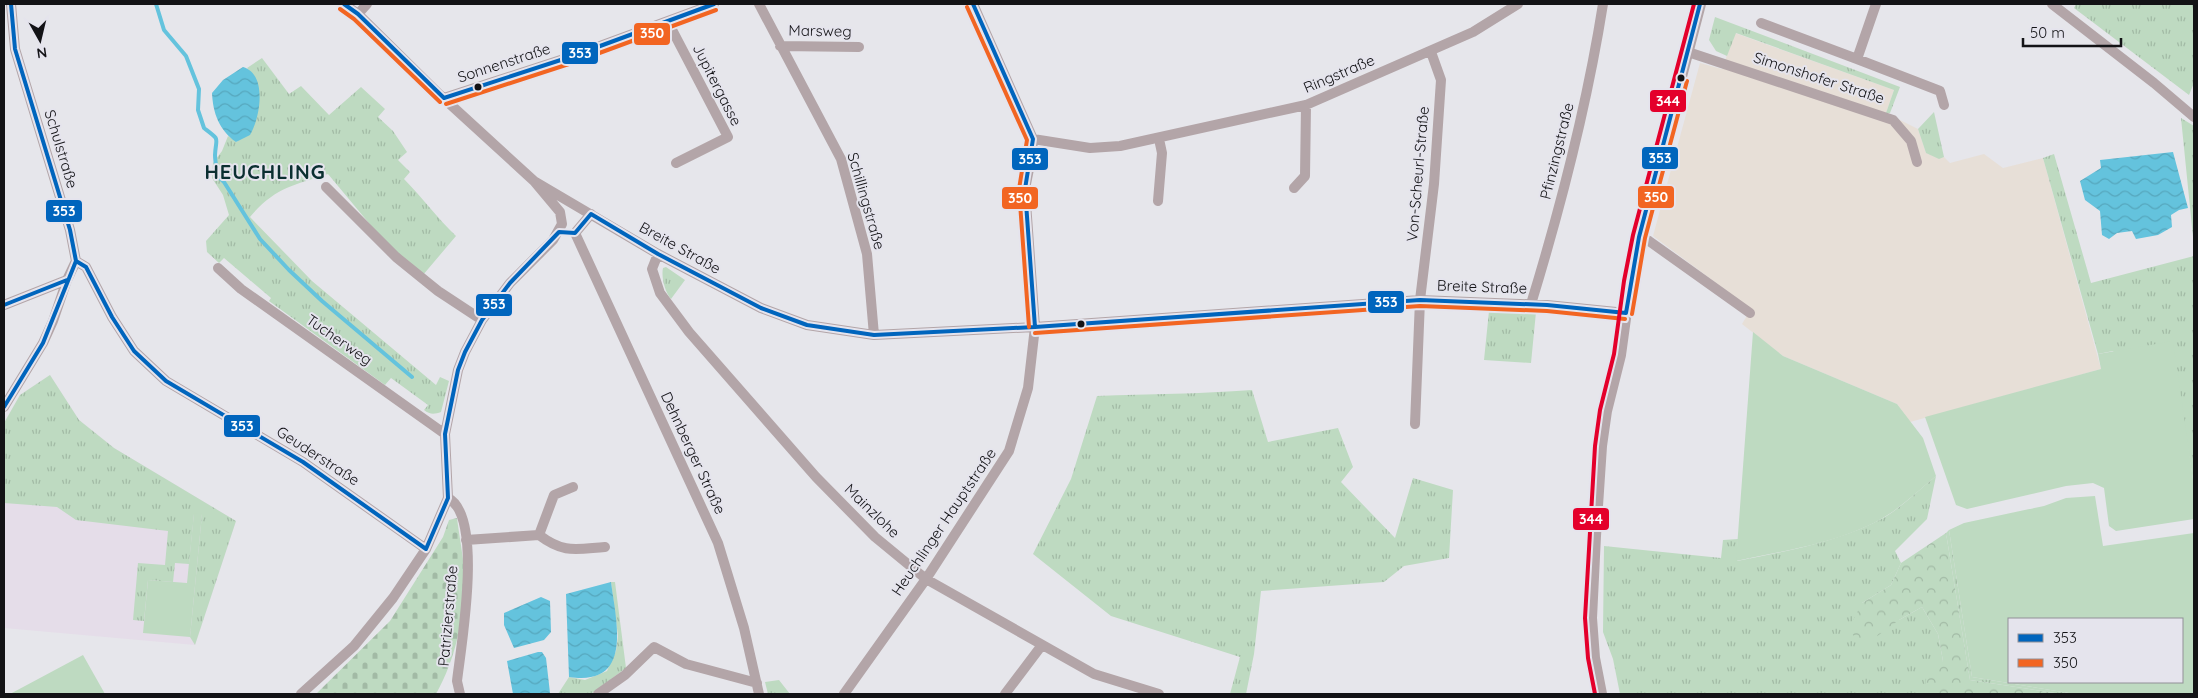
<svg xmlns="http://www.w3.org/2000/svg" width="2198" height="698" font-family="Quicksand,sans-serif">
  <defs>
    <pattern id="grass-tufts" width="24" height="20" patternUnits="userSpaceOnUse" patternTransform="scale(1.25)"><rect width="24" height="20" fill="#bedac1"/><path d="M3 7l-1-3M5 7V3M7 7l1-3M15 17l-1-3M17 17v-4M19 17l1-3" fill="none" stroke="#a2baa5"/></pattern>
    <pattern id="forest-crowns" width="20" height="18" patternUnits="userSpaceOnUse" patternTransform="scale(1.25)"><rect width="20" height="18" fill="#bedac1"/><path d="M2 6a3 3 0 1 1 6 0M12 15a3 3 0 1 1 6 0" fill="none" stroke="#a2baa5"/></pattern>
    <pattern id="cemetery-stones" width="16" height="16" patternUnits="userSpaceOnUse" patternTransform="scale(1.25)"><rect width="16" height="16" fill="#bedac1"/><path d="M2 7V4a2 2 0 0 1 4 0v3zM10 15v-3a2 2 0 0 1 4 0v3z" fill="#a2baa5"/></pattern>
    <pattern id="water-waves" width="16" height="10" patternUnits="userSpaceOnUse" patternTransform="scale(1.25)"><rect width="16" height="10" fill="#64c3dd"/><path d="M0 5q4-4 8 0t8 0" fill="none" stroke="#56a7bd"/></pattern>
  </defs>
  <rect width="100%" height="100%" fill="#e6e6eb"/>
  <!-- education -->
  <path fill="#e5dde9" d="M 50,375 L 79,420 L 114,448 L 236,521 L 195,645 L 4,628 L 4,423 L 20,395 Z"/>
  <!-- medical -->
  <path fill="#e7dfd7" d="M 1735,33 L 1894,90 L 1886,113 L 1918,129 L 1926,153 L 1939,158 L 1944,157 L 1950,163 L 1984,154 L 2003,168 L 2043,158 L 2101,369 L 1910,422 L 1897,404 L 1783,356 L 1742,324 L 1751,309 L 1653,236 L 1700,63 L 1722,69 Z"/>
  <!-- grass -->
  <path fill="url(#grass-tufts)" d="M 2076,4 L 2194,4 L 2194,83 L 2189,95 L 2074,8 Z
    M 1715,17 L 1900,87 L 1890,113 L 1886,113 L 1894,90 L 1736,33 L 1727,56 L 1716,51 L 1709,40 Z
    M 262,58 L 289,94 L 301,86 L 329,115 L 361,87 L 385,109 L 378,117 L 393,131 L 407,152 L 398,160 L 410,172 L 404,179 C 422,197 437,218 456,236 L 423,275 L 383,240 L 328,174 C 294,185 274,188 250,217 L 312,281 L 436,385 L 440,377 L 449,381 L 441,412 C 435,414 430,415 424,410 L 428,405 L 391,378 L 385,385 L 269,301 L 271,298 L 224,258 L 219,263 L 207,252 L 206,241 L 229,215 L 223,195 L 212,178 L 213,163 L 222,151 L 228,136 L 237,142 L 255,78 L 247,68 Z
    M 1934,112 L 1944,157 L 1939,159 L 1926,153 L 1918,129 Z
    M 2181,118 L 2194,126 L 2194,247 Z
    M 2054,154 L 2091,283 L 2194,256 L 2194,486 L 2186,437 L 2113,351 L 2098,354 L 2043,158 Z
    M 666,267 L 685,280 L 671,299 C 665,292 661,277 663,268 Z
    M 1489,311 L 1536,312 L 1531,363 L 1484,360 Z
    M 50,375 L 79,420 L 114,448 L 236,521 L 195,645 L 190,637 L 202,514 L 194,514 L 189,564 L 175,563 L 173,582 L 148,580 L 144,621 L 133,620 L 138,563 L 165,565 L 168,531 L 76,520 L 57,507 L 4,503 L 4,423 L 20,395 Z
    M 1252,390 L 1268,442 L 1338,428 L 1353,467 L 1341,482 L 1395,538 L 1413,478 L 1453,490 L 1449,558 L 1404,566 L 1384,582 L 1261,591 L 1254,654 L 1246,694 L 1230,694 L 1240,657 L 1111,616 L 1033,554 L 1071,479 L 1097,396 C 1149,394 1200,394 1252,390 Z
    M 1936,476 L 1927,519 L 1895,551 L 1901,563 L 1891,585 L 1862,603 L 1899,620 L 1922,607 L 1938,634 L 1943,661 L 1925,693 L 1927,694 L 1620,694 L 1613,659 L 1603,632 L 1604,546 L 1721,558 L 1723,540 L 1738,539 L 1737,561 C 1787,551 1840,542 1885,517 C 1903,506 1920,489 1936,476 Z
    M 1949,530 L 1972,677 L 2075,694 L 2061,694 L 1970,680 L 1946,533 Z
    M 611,582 L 615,582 L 626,668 L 591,694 L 558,694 L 569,677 L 585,680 L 607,671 L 616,651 L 618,636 Z
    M 779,680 L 790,694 L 768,694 L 765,682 Z"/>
  <!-- forest -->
  <path fill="url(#forest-crowns)" d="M 1946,533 L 1970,680 L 2061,694 L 1925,693 L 1927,668 L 1943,661 L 1938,634 L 1922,607 L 1899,620 L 1872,640 L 1856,638 L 1848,630 L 1862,603 L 1891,585 L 1901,563 Z"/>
  <!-- cemetery -->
  <path fill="url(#cemetery-stones)" d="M 457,518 C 459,535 463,554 464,571 C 466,612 456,659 436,694 L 316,694 L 390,621 L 443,537 L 449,520 Z"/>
  <!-- garden -->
  <path fill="#bedac1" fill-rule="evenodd" d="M 1753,332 L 1783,356 L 1897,404 L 1923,438 L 1936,476 C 1920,489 1904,505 1886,516 C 1844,542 1784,551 1736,561 Z
    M 2173,341 L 2194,486 L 2194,519 L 2116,531 L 2109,526 L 2104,488 L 2093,483 L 2066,486 L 1967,509 L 1956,505 L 1925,417 L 2101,369 L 2098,354 Z
    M 2095,496 L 2103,546 L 2194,533 L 2194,694 L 2075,694 L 1972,677 L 1949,530 L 1964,523 L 2044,506 L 2066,498 ZM 2009,619 L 2182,619 L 2182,682 L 2009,682 Z
    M 194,513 L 202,514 L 190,637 L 143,633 L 148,580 L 187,583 Z
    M 83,655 L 105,694 L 10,694 Z"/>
  <!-- water -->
  <path fill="url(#water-waves)" d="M 243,67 C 268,74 260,119 250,135 L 236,142 C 219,130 213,113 212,93 L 223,80 Z
    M 2173,152 L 2188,208 L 2179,210 L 2171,215 L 2172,227 L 2158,235 L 2136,239 L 2132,231 L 2117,233 L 2109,239 L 2102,235 L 2100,211 L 2085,200 L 2080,181 L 2101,168 L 2100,160 Z
    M 611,582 C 616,621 634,687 569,677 L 566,594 Z
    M 541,597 L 550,601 L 551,632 L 544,640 L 514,648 L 504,625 L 504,613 Z
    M 538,652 L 542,652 L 546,658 L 550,693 L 513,694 L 507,661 Z"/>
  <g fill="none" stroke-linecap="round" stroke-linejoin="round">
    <!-- stream -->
    <path stroke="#64c3dd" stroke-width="4" d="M 156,4 L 164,30 L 186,56 L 199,89 L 198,110 L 204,128 C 221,141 216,136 215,155 C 215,162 217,170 218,176 L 224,182 L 260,239 L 289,270 L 322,301 L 412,377"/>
    <!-- minor -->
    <path stroke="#b3a5a8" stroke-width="10" d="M 759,4 L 841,159 L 867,254 L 874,335
      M 2052,4 L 2154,83 L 2194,117
      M 358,14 L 367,4
      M 668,22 L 728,137 L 676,163
      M 1761,23 L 1857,59 L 1876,4
      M 780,46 L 859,47
      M 1688,52 L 1893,120 L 1911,141 L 1917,162
      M 1857,59 L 1940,91 L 1944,105
      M 444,98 L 573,56 L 714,4
      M 1033,139 L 1090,148 L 1120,146 L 1306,105 L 1473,32 L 1518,4
      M 534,181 L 658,254 L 761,308 L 807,325 L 874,335 L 1035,327 L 1420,300 L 1547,305 L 1626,313
      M 326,187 L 396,257 L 438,291 L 482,320
      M 1294,188 L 1305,176 L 1306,105
      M 1158,201 L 1162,153 L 1159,139
      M 575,233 L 718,543 L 744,628 L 759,694
      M 575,233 L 591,214
      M 1639,237 L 1649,241 L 1750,313
      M 658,254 L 652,269 L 660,293 L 689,332 L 816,477 L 875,537 L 926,579 L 1094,674 L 1159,694
      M 76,261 L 86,267 L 112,317 L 134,351 L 166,381 L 303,462 L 426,549
      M 218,268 L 241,289 L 445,434
      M 1531,304 C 1561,206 1587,105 1603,4
      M 4,305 L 67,280
      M 4,407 L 43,343 L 53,321 L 67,280 L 76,261 L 70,230 L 15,49 L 11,4
      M 1415,424 L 1420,300 L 1434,184 L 1441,80 L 1431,52
      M 573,487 L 554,495 L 539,535 C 564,554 576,549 605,547
      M 448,498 C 484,516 461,646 457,681 L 460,694
      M 466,540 L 539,535
      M 301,694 L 354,646 L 393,598 L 426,549 L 448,498 L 445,434 L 458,370 L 465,352 L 482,320 L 510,283 L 553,240 L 562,224 L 560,212 L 534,181 L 440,95 L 358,14 L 344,4
      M 598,694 L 625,675 L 654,647 L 686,664 L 757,683
      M 844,694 L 926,579 L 1009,451 L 1028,388 L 1035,327 L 1025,189 L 1032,154 L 1033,139 L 973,4
      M 1005,694 L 1042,645"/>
    <!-- tertiary -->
    <path stroke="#b3a5a8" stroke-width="12" d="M 1601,694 L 1594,658 L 1591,618 L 1595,536 L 1601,446 L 1606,411 L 1620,355 L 1630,282 L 1639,237 L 1700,4"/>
    <!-- bus-1 casing -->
    <g stroke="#e5e4ed" stroke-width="8">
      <path id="bus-1" d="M 344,4 L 358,14 L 444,98
        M 973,4 L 1033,139 L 1025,189 L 1035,327
        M 444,98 L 573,56 L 714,4
        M 76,261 L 86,267 L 112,317 L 134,351 L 166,381 L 303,462 L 426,549 L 448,498 L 445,434 L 458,370 L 465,352 L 482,320 L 510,283 L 559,232 L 575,233 L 591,214 L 658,254 L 761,308 L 807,325 L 874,335 L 1035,327 L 1420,300 L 1547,305 L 1626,313
        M 4,305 L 67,280
        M 1626,313 L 1639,237 L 1700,4
        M 4,407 L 43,343 L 76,261 L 70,230 L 15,49 L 11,4"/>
    </g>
    <!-- bus-2 casing -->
    <g stroke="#e5e4ed" stroke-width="8">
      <path id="bus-2" d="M 967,7 L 1027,140 L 1019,189 L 1029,327
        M 340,9 L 354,19 L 440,102
        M 446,104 L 575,62 L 716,10
        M 1632,314 L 1645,238 L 1687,81
        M 1035,333 L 1420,306 L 1547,311 L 1625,319"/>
    </g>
    <!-- bus-3 casing -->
    <g stroke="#e5e4ed" stroke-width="8">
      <path id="bus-3" d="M 1595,694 L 1588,658 L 1585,618 L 1595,446 L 1600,410 L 1614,354 L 1624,281 L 1633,235 L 1694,4"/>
    </g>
    <!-- bus-1 -->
    <use href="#bus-1" stroke="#0065bd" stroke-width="4"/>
    <!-- bus-2 -->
    <use href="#bus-2" stroke="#f26522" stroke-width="4"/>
    <!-- bus-3 -->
    <use href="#bus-3" stroke="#e4002b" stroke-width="4"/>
  </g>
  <!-- markers -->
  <g fill="#131316" stroke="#e5e4ed" stroke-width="2">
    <circle cx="1681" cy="78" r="4.5"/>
    <circle cx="478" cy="87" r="4.5"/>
    <circle cx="1081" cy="324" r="4.5"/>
  </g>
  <g text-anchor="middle" stroke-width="4" stroke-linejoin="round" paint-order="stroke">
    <!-- street labels -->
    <g font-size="15" fill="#131316" stroke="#e5e4ed">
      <text transform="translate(820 31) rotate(1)" y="5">Marsweg</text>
      <text transform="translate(504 63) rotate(-18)" y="5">Sonnenstraße</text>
      <text transform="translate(1339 74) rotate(-23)" y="5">Ringstraße</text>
      <text transform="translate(1819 78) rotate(18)" y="5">Simonshofer Straße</text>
      <text transform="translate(717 85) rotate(63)" y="5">Jupitergasse</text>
      <text transform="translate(61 149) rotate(73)" y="5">Schulstraße</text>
      <text transform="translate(1557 151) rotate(-76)" y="5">Pfinzingstraße</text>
      <text transform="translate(1418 174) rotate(-85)" y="5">Von-Scheurl-Straße</text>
      <text transform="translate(866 201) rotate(74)" y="5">Schillingstraße</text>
      <text transform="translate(680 248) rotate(29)" y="5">Breite Straße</text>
      <text transform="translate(1482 287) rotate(2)" y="5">Breite Straße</text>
      <text transform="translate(339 340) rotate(35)" y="5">Tucherweg</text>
      <text transform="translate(693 453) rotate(65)" y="5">Dehnberger Straße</text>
      <text transform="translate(318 456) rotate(33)" y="5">Geuderstraße</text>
      <text transform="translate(872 511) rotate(44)" y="5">Mainzlohe</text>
      <text transform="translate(944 522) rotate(-56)" y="5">Heuchlinger Hauptstraße</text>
      <text transform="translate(448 616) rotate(-85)" y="5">Patrizierstraße</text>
    </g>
    <!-- district labels -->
    <g font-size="20" font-weight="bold" letter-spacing="1" fill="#0b2f31" stroke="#e5e4ed">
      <text x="265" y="179">HEUCHLING</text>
    </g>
  </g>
  <g stroke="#e5e4ed" stroke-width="2">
    <rect x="633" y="22" width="38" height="24" rx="5" fill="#f26522"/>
    <rect x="561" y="41" width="38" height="24" rx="5" fill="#0065bd"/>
    <rect x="1649" y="89" width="38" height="24" rx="5" fill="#e4002b"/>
    <rect x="1641" y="146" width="38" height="24" rx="5" fill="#0065bd"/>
    <rect x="1011" y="147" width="38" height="24" rx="5" fill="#0065bd"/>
    <rect x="1637" y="185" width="38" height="24" rx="5" fill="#f26522"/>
    <rect x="1001" y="186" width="38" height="24" rx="5" fill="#f26522"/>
    <rect x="45" y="199" width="38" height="24" rx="5" fill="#0065bd"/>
    <rect x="1367" y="290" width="38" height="24" rx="5" fill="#0065bd"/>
    <rect x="475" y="293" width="38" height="24" rx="5" fill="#0065bd"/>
    <rect x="223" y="414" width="38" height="24" rx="5" fill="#0065bd"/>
    <rect x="1572" y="507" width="38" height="24" rx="5" fill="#e4002b"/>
  </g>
  <g font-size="14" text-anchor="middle" font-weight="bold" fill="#fff">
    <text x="652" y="38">350</text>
    <text x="580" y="58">353</text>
    <text x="1668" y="106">344</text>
    <text x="1660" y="163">353</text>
    <text x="1030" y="164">353</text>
    <text x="1656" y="202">350</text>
    <text x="1020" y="203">350</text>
    <text x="64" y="216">353</text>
    <text x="1386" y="307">353</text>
    <text x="494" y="309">353</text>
    <text x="242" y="431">353</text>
    <text x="1591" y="524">344</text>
  </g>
  <!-- border -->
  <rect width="2198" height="698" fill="none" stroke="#131316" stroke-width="10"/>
  <!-- legend -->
  <rect x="2008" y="618" width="175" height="65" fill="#e5e4ed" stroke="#919097"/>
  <rect x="2018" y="634" width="25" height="8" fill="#0065bd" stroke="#919097"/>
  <text x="2053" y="643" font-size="15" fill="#131316">353</text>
  <rect x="2018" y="659" width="25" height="8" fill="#f26522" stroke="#919097"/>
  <text x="2053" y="668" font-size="15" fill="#131316">350</text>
  <!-- north arrow -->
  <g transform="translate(40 40) rotate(172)" stroke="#e5e4ed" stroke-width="4" paint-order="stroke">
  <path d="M0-4L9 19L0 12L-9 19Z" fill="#131316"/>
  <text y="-8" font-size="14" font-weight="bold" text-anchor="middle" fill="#131316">N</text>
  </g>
  <!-- scale -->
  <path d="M2023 38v8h98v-8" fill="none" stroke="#131316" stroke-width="2.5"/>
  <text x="2030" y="38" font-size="15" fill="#131316" stroke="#e5e4ed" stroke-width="4" paint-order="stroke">50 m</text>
</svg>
